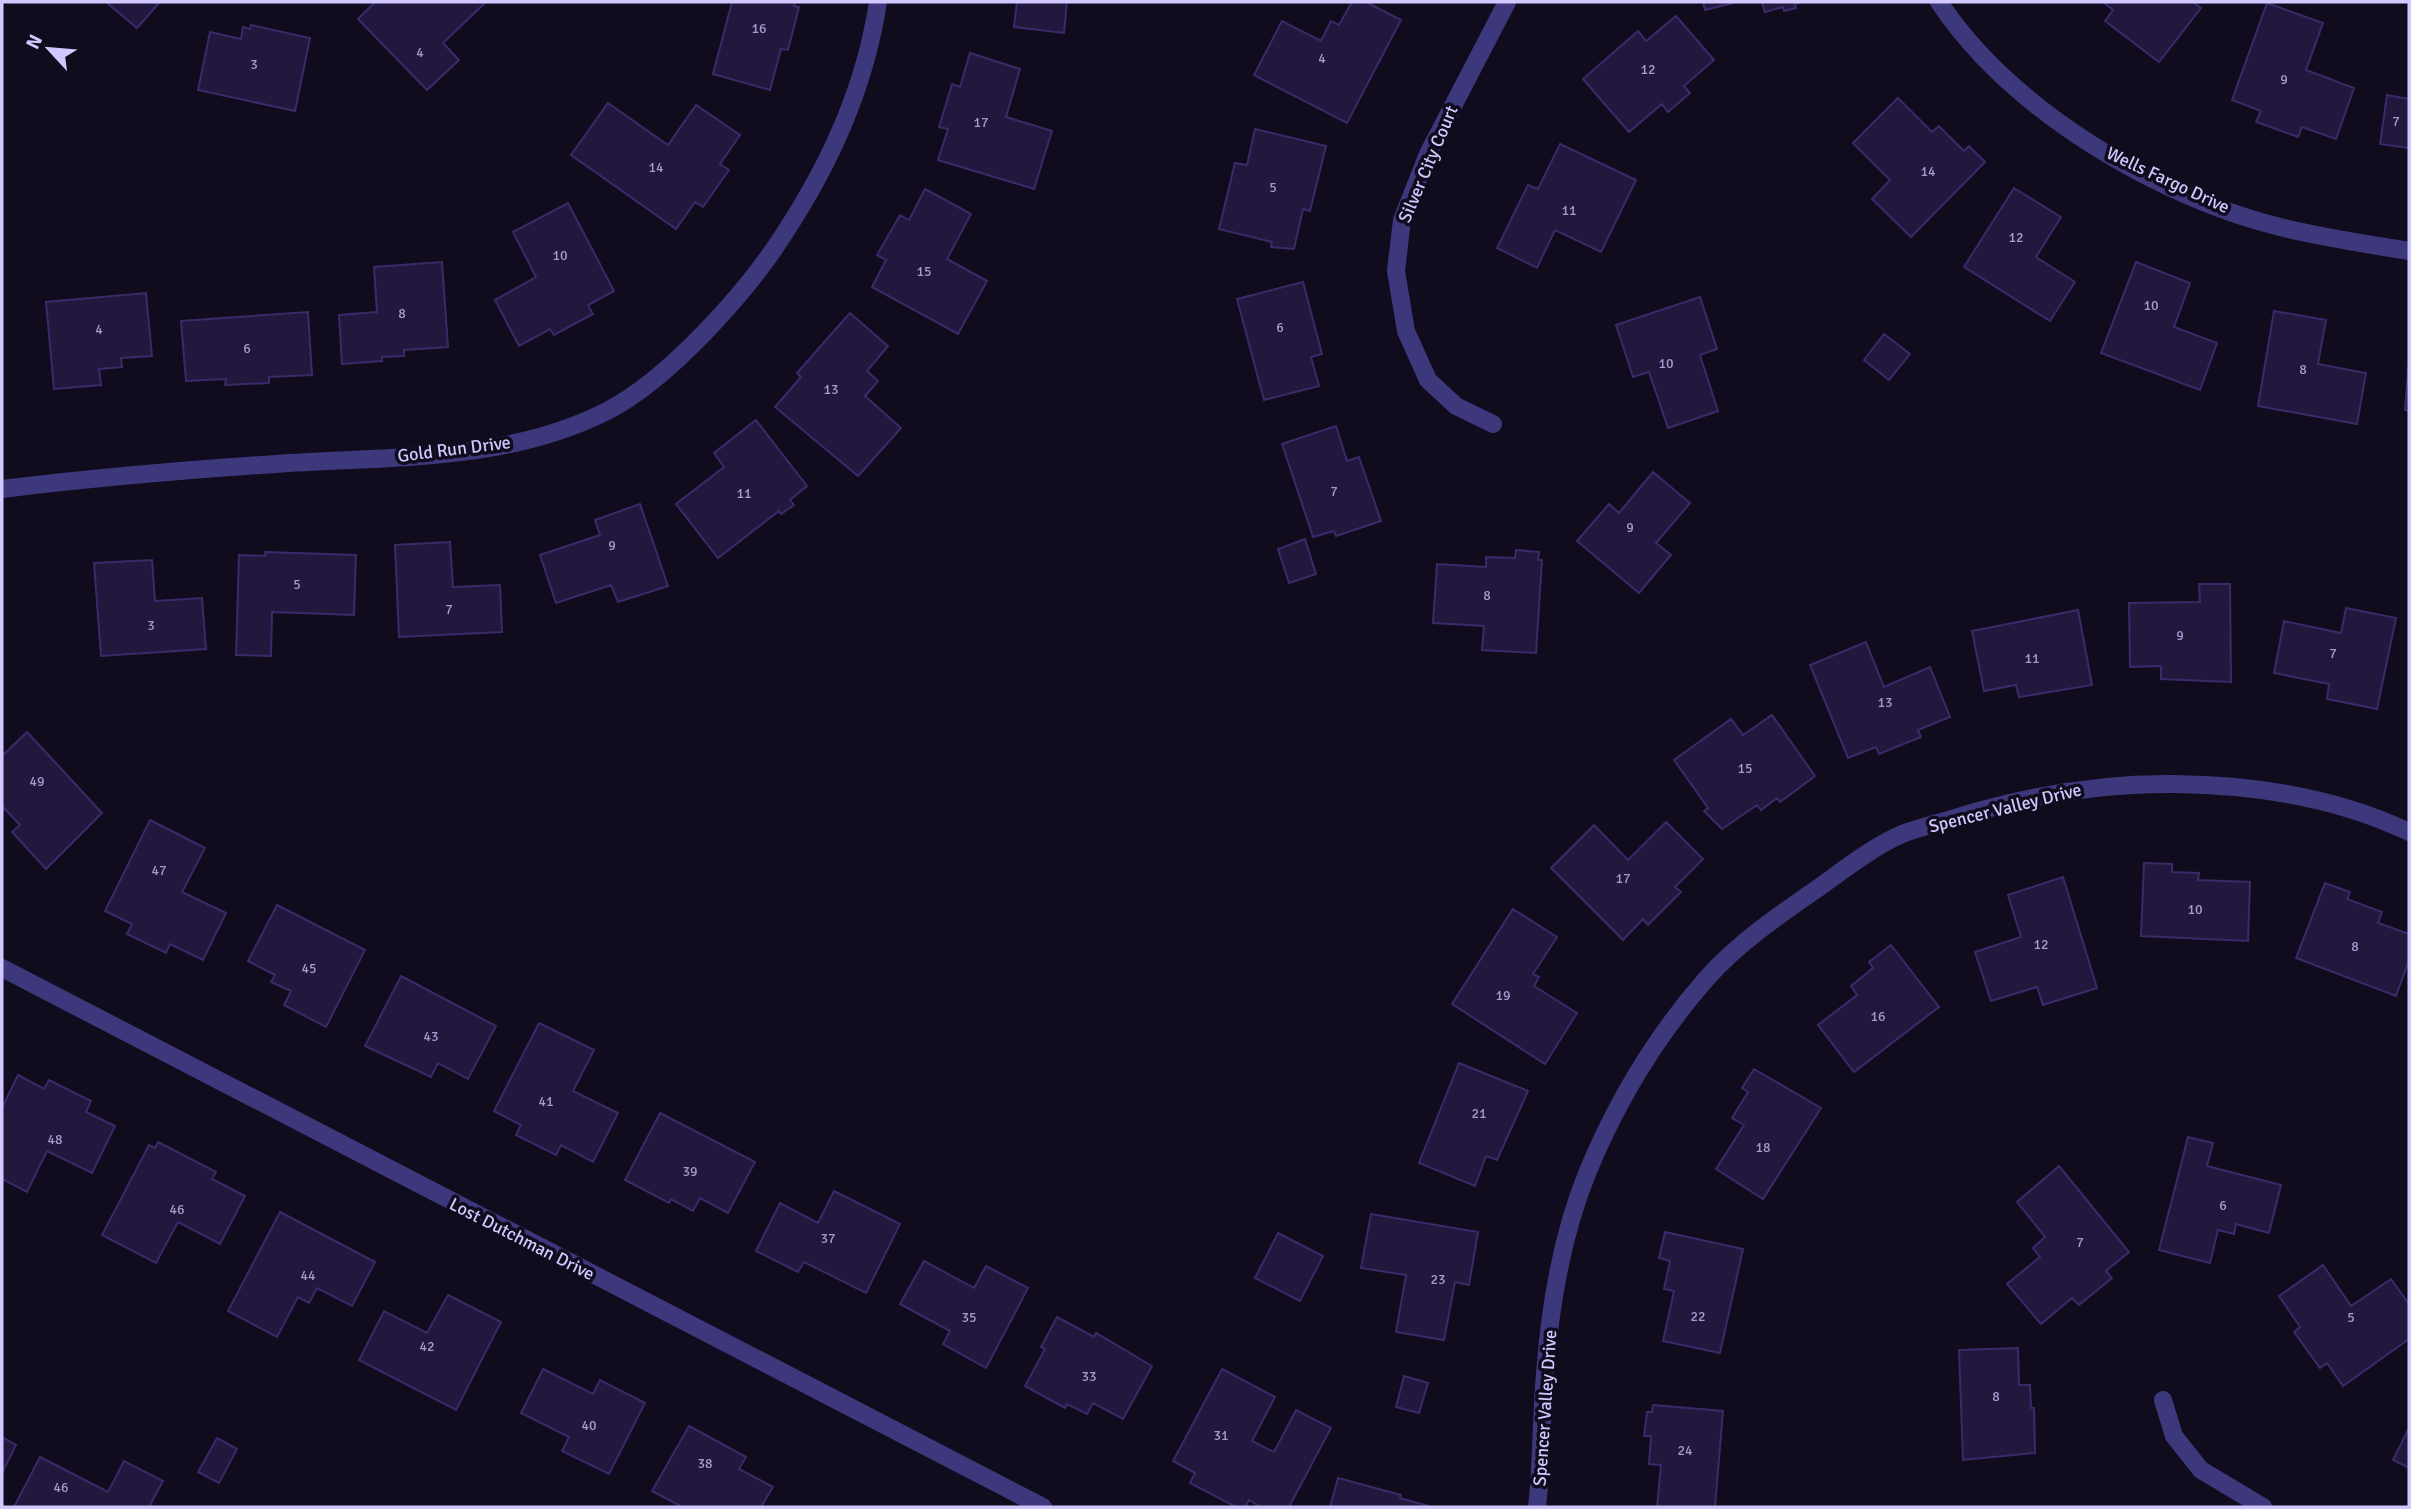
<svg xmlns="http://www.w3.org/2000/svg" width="2411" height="1509" font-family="Signika,sans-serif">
  <rect width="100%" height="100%" fill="#100c1d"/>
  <!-- building -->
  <path fill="#22183e" stroke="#3a2a6a" stroke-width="2" d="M 102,2 L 160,2 L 137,28 L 106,2 Z
    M 375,2 L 486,2 L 443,43 L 459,60 L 427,90 L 358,19 Z
    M 732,2 L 795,2 L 794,6 L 799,7 L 788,50 L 781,49 L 770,90 L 713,74 Z
    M 1017,2 L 1067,2 L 1064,33 L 1014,27 Z
    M 1352,2 L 1366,2 L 1401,20 L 1347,123 L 1254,75 L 1282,21 L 1321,41 L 1331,21 L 1339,25 Z
    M 1703,2 L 1737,2 L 1705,10 Z
    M 1762,2 L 1802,2 L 1795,4 L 1796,8 L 1784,11 L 1783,7 L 1765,12 Z
    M 2103,2 L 2193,2 L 2201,8 L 2159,62 L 2105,21 L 2113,10 Z
    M 2267,3 L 2323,23 L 2306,70 L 2354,88 L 2336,139 L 2302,127 L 2298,137 L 2256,122 L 2261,111 L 2232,100 Z
    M 1676,16 L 1714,60 L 1684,86 L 1690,93 L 1668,112 L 1662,104 L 1629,132 L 1583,79 L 1638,31 L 1646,41 Z
    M 251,25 L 310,38 L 295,111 L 198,90 L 210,32 L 241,39 L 243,27 L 250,29 Z
    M 970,53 L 1020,69 L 1006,117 L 1052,131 L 1034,189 L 938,160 L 948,129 L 939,127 L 952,84 L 960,87 Z
    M 2387,95 L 2409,99 L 2409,148 L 2380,144 Z
    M 1898,98 L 1932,132 L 1939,126 L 1964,151 L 1969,146 L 1985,162 L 1911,237 L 1872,199 L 1890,180 L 1853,143 Z
    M 608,103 L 668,145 L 696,105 L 740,135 L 720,164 L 729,170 L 703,207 L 695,202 L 676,229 L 571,155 Z
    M 1255,129 L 1326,146 L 1310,211 L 1303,209 L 1294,249 L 1271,247 L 1272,242 L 1219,229 L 1235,163 L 1247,165 Z
    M 1560,144 L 1636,180 L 1601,252 L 1555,230 L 1537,268 L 1497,248 L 1528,185 L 1538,189 Z
    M 2014,188 L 2061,217 L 2036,257 L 2075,282 L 2050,321 L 1964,267 Z
    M 925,189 L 971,214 L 947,259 L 987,281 L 958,334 L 872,287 L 886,260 L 877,255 L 900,215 L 909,220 Z
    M 568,203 L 614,291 L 588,305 L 593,314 L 554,335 L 550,329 L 519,346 L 495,300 L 536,277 L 513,232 Z
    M 442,262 L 448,347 L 404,350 L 404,356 L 382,357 L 382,361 L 342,364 L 339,315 L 377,312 L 374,267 Z
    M 2136,262 L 2190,283 L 2174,327 L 2217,343 L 2200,390 L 2101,353 Z
    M 1303,282 L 1322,354 L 1311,357 L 1319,386 L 1264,400 L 1237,299 Z
    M 146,293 L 152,356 L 121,358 L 122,367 L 99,369 L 101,385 L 54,389 L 46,302 Z
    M 1700,297 L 1717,349 L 1700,355 L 1718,411 L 1668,428 L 1649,372 L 1633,377 L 1616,325 Z
    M 2274,311 L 2326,320 L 2318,364 L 2366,373 L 2357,424 L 2258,406 Z
    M 308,312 L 312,375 L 269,377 L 269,383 L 225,385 L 226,379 L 186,381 L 181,321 Z
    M 850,313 L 888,346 L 867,371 L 878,381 L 865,396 L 901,428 L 858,476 L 775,407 L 801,377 L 797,373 Z
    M 1884,334 L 1910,354 L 1889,380 L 1864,360 Z
    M 2409,359 L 2409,411 L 2405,410 Z
    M 756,420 L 807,486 L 790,500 L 794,505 L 781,514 L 779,511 L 718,558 L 676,504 L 724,467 L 714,453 Z
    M 1336,426 L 1347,461 L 1359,457 L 1381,521 L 1336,536 L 1334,531 L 1313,537 L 1282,444 Z
    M 1653,472 L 1690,503 L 1656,543 L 1671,555 L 1639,593 L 1577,541 L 1609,504 L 1619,513 Z
    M 640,504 L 668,586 L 618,602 L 611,585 L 556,603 L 540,555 L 600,535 L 595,520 Z
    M 1305,539 L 1316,574 L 1289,583 L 1278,549 Z
    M 450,542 L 453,587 L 500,585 L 502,632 L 399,637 L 395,545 Z
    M 1516,550 L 1539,552 L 1538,560 L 1542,560 L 1536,653 L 1482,650 L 1484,626 L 1433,623 L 1437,564 L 1486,567 L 1486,557 L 1515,558 Z
    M 265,552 L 356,555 L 354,615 L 272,612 L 271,656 L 236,655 L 239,555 L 266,556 Z
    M 152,560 L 155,601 L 202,598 L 206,649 L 101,656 L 94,563 Z
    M 2199,584 L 2230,584 L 2231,682 L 2161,679 L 2161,666 L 2130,667 L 2129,603 L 2200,602 Z
    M 2346,608 L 2396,618 L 2377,709 L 2327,699 L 2329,684 L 2274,673 L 2284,621 L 2341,633 Z
    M 2078,610 L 2092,685 L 2019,697 L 2016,685 L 1984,691 L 1972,631 Z
    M 1866,642 L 1884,687 L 1930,667 L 1950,717 L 1918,730 L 1921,737 L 1879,754 L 1876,747 L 1848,758 L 1810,665 Z
    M 1772,715 L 1815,776 L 1780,802 L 1777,798 L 1761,810 L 1757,805 L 1722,829 L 1704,811 L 1708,808 L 1674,760 L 1731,719 L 1743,735 Z
    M 27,732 L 102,813 L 46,869 L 12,832 L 20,825 L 2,806 L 2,756 Z
    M 150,820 L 205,848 L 182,892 L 226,913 L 203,960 L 170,944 L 166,953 L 127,934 L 132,924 L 105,911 Z
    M 1666,822 L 1703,859 L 1675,887 L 1681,892 L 1648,925 L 1643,919 L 1623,940 L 1551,868 L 1594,825 L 1628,860 Z
    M 2144,863 L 2172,864 L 2172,872 L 2199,873 L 2198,880 L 2250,882 L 2248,941 L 2141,936 Z
    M 2063,877 L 2097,988 L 2043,1005 L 2037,987 L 1991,1001 L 1975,952 L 2021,937 L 2008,895 Z
    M 2325,883 L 2350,892 L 2347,899 L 2382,912 L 2378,923 L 2409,934 L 2409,960 L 2396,996 L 2296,958 Z
    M 277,905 L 365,950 L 326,1027 L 284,1005 L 291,991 L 271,982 L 275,975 L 248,961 Z
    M 1513,909 L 1557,937 L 1533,974 L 1539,977 L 1534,986 L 1577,1013 L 1545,1064 L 1452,1004 Z
    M 1891,945 L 1939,1007 L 1854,1072 L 1818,1025 L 1857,995 L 1851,986 L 1873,968 L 1869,962 Z
    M 401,976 L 496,1026 L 468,1079 L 438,1063 L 431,1077 L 365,1046 Z
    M 539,1023 L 594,1050 L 573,1091 L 618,1113 L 593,1162 L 561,1145 L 556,1155 L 516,1135 L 521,1125 L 494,1111 Z
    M 1459,1063 L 1528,1091 L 1497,1160 L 1486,1156 L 1475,1186 L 1419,1163 Z
    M 1754,1069 L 1821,1108 L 1763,1199 L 1716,1169 L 1744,1125 L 1732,1118 L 1748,1092 L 1742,1088 Z
    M 18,1075 L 44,1089 L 49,1080 L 91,1101 L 86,1112 L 115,1126 L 92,1173 L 47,1151 L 27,1192 L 2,1179 L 2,1108 Z
    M 660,1113 L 755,1162 L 728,1213 L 700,1198 L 693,1211 L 671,1199 L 669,1203 L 625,1180 Z
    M 2188,1137 L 2213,1143 L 2207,1166 L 2281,1185 L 2269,1233 L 2236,1224 L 2234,1234 L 2218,1230 L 2210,1263 L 2159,1250 Z
    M 158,1142 L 216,1172 L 212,1179 L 245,1196 L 220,1244 L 178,1222 L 156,1263 L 102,1235 L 149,1145 L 155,1148 Z
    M 2059,1166 L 2129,1252 L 2106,1271 L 2112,1278 L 2079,1305 L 2072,1298 L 2041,1324 L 2007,1284 L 2040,1257 L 2033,1248 L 2045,1237 L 2017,1202 Z
    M 834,1191 L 900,1224 L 866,1293 L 804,1262 L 798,1272 L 756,1251 L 780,1203 L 818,1223 Z
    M 280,1212 L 375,1262 L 352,1306 L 317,1288 L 309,1303 L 298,1297 L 277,1337 L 228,1311 Z
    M 1371,1214 L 1478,1232 L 1469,1285 L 1455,1282 L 1444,1340 L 1396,1332 L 1406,1275 L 1361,1268 Z
    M 1665,1232 L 1743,1249 L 1720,1353 L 1663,1341 L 1674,1291 L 1664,1289 L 1670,1261 L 1659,1258 Z
    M 1278,1233 L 1323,1256 L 1300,1301 L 1255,1278 Z
    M 924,1261 L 974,1288 L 986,1266 L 1028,1288 L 986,1368 L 943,1344 L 950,1331 L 900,1304 Z
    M 2323,1265 L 2351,1306 L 2391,1279 L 2409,1304 L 2409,1339 L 2343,1386 L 2327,1363 L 2320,1368 L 2294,1332 L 2300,1327 L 2279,1296 Z
    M 448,1295 L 501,1322 L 456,1410 L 359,1360 L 384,1311 L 427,1333 Z
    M 1057,1317 L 1094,1337 L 1096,1333 L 1152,1366 L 1123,1419 L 1093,1403 L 1087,1414 L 1067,1404 L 1065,1408 L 1025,1386 L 1045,1349 L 1041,1347 Z
    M 2018,1348 L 2019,1385 L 2030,1385 L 2031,1408 L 2034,1408 L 2035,1453 L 1963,1460 L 1959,1350 Z
    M 543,1369 L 593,1394 L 600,1380 L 645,1403 L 609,1474 L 562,1451 L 569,1437 L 521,1413 Z
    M 1222,1369 L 1275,1397 L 1252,1441 L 1274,1452 L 1296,1410 L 1331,1428 L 1289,1507 L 1261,1507 L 1249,1500 L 1245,1507 L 1236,1507 L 1190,1483 L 1195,1473 L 1173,1461 Z
    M 1404,1376 L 1428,1383 L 1419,1413 L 1396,1407 Z
    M 1653,1405 L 1723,1411 L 1715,1507 L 1657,1507 L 1661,1465 L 1649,1464 L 1651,1436 L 1644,1436 L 1647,1412 L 1652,1412 Z
    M 689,1426 L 746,1457 L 739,1469 L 773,1487 L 761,1507 L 682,1507 L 652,1491 Z
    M 2409,1428 L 2409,1468 L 2393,1460 Z
    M 2,1437 L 16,1445 L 2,1473 Z
    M 217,1438 L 237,1449 L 219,1483 L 198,1472 Z
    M 40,1457 L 108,1492 L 124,1461 L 163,1481 L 149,1507 L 14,1507 Z
    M 1338,1478 L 1401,1495 L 1400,1498 L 1432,1507 L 1330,1507 Z"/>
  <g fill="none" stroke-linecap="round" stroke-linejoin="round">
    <!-- minor -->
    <path stroke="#3d377c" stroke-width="18" d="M 1939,2 C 2011,110 2158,198 2284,228 C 2325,238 2367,244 2409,251
      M 1493,424 L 1456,406 L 1428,380 L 1406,331 L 1396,271 L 1402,220 L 1428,154 L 1507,2
      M 2,489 C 93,478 185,470 276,464 C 386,456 505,463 607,411 C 668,380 747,292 784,234 C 831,162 865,87 878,2
      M 2,968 L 1043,1507
      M 2163,1400 L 2174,1436 L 2201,1470 L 2263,1507
      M 1537,1507 C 1542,1463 1541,1418 1545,1374 C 1550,1306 1562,1234 1588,1171 C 1617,1101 1657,1035 1707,978 C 1739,942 1782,913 1821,886 C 1846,868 1873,847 1900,835 C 1914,829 1930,825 1945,821 C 2020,797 2096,783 2175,784 C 2256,785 2336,797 2409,832"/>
  </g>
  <g text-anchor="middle" stroke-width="7" stroke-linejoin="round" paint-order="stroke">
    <!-- number labels -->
    <g font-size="14" fill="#a59ccf">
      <text x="759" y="33">16</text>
      <text x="420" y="57">4</text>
      <text x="1322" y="63">4</text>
      <text x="254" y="69">3</text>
      <text x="1648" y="74">12</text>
      <text x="2284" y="84">9</text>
      <text x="2396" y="126">7</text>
      <text x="981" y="127">17</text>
      <text x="656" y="172">14</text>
      <text x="1928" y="176">14</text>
      <text x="1273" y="192">5</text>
      <text x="1569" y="215">11</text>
      <text x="2016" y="242">12</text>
      <text x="560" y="260">10</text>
      <text x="924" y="276">15</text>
      <text x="2151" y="310">10</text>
      <text x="402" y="318">8</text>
      <text x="1280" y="332">6</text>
      <text x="99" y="334">4</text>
      <text x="247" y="353">6</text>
      <text x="1666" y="368">10</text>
      <text x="2303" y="374">8</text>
      <text x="831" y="394">13</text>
      <text x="1334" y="496">7</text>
      <text x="744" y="498">11</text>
      <text x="1630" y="532">9</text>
      <text x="612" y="550">9</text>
      <text x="297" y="589">5</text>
      <text x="1487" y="600">8</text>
      <text x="449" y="614">7</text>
      <text x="151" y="630">3</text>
      <text x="2180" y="640">9</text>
      <text x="2333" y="658">7</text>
      <text x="2032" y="663">11</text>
      <text x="1885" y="707">13</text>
      <text x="1745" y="773">15</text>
      <text x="37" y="786">49</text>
      <text x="159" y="875">47</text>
      <text x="1623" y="883">17</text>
      <text x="2195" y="914">10</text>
      <text x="2041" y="949">12</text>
      <text x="2355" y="951">8</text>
      <text x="309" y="973">45</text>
      <text x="1503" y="1000">19</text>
      <text x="1878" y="1021">16</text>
      <text x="431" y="1041">43</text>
      <text x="546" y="1106">41</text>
      <text x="1479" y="1118">21</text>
      <text x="55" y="1144">48</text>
      <text x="1763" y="1152">18</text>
      <text x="690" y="1176">39</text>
      <text x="2223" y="1210">6</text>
      <text x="177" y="1214">46</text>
      <text x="828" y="1243">37</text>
      <text x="2080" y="1247">7</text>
      <text x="308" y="1280">44</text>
      <text x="1438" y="1284">23</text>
      <text x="1698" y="1321">22</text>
      <text x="969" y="1322">35</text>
      <text x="2351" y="1322">5</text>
      <text x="427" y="1351">42</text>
      <text x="1089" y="1381">33</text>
      <text x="1996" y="1401">8</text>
      <text x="589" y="1430">40</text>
      <text x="1221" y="1440">31</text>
      <text x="1685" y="1455">24</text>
      <text x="705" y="1468">38</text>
      <text x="61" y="1492">46</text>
    </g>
    <!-- street labels -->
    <g font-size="18" fill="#d1c8ff" stroke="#100c1d">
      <text transform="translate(1428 164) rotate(-67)" y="6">Silver City Court</text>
      <text transform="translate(2168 180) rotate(25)" y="6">Wells Fargo Drive</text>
      <text transform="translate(454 449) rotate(-7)" y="6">Gold Run Drive</text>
      <text transform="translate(2005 808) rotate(-14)" y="6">Spencer Valley Drive</text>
      <text transform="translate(522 1239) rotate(27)" y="6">Lost Dutchman Drive</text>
      <text transform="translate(1545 1408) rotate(-86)" y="6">Spencer Valley Drive</text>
    </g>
  </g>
  <!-- border -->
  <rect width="2411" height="1509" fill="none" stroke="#d1c8ff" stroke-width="7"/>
  <!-- north arrow -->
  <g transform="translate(49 49) rotate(296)" stroke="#100c1d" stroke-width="5" paint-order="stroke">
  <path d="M0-5L12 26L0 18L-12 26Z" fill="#d1c8ff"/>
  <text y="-10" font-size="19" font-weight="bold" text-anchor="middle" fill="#d1c8ff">N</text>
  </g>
</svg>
